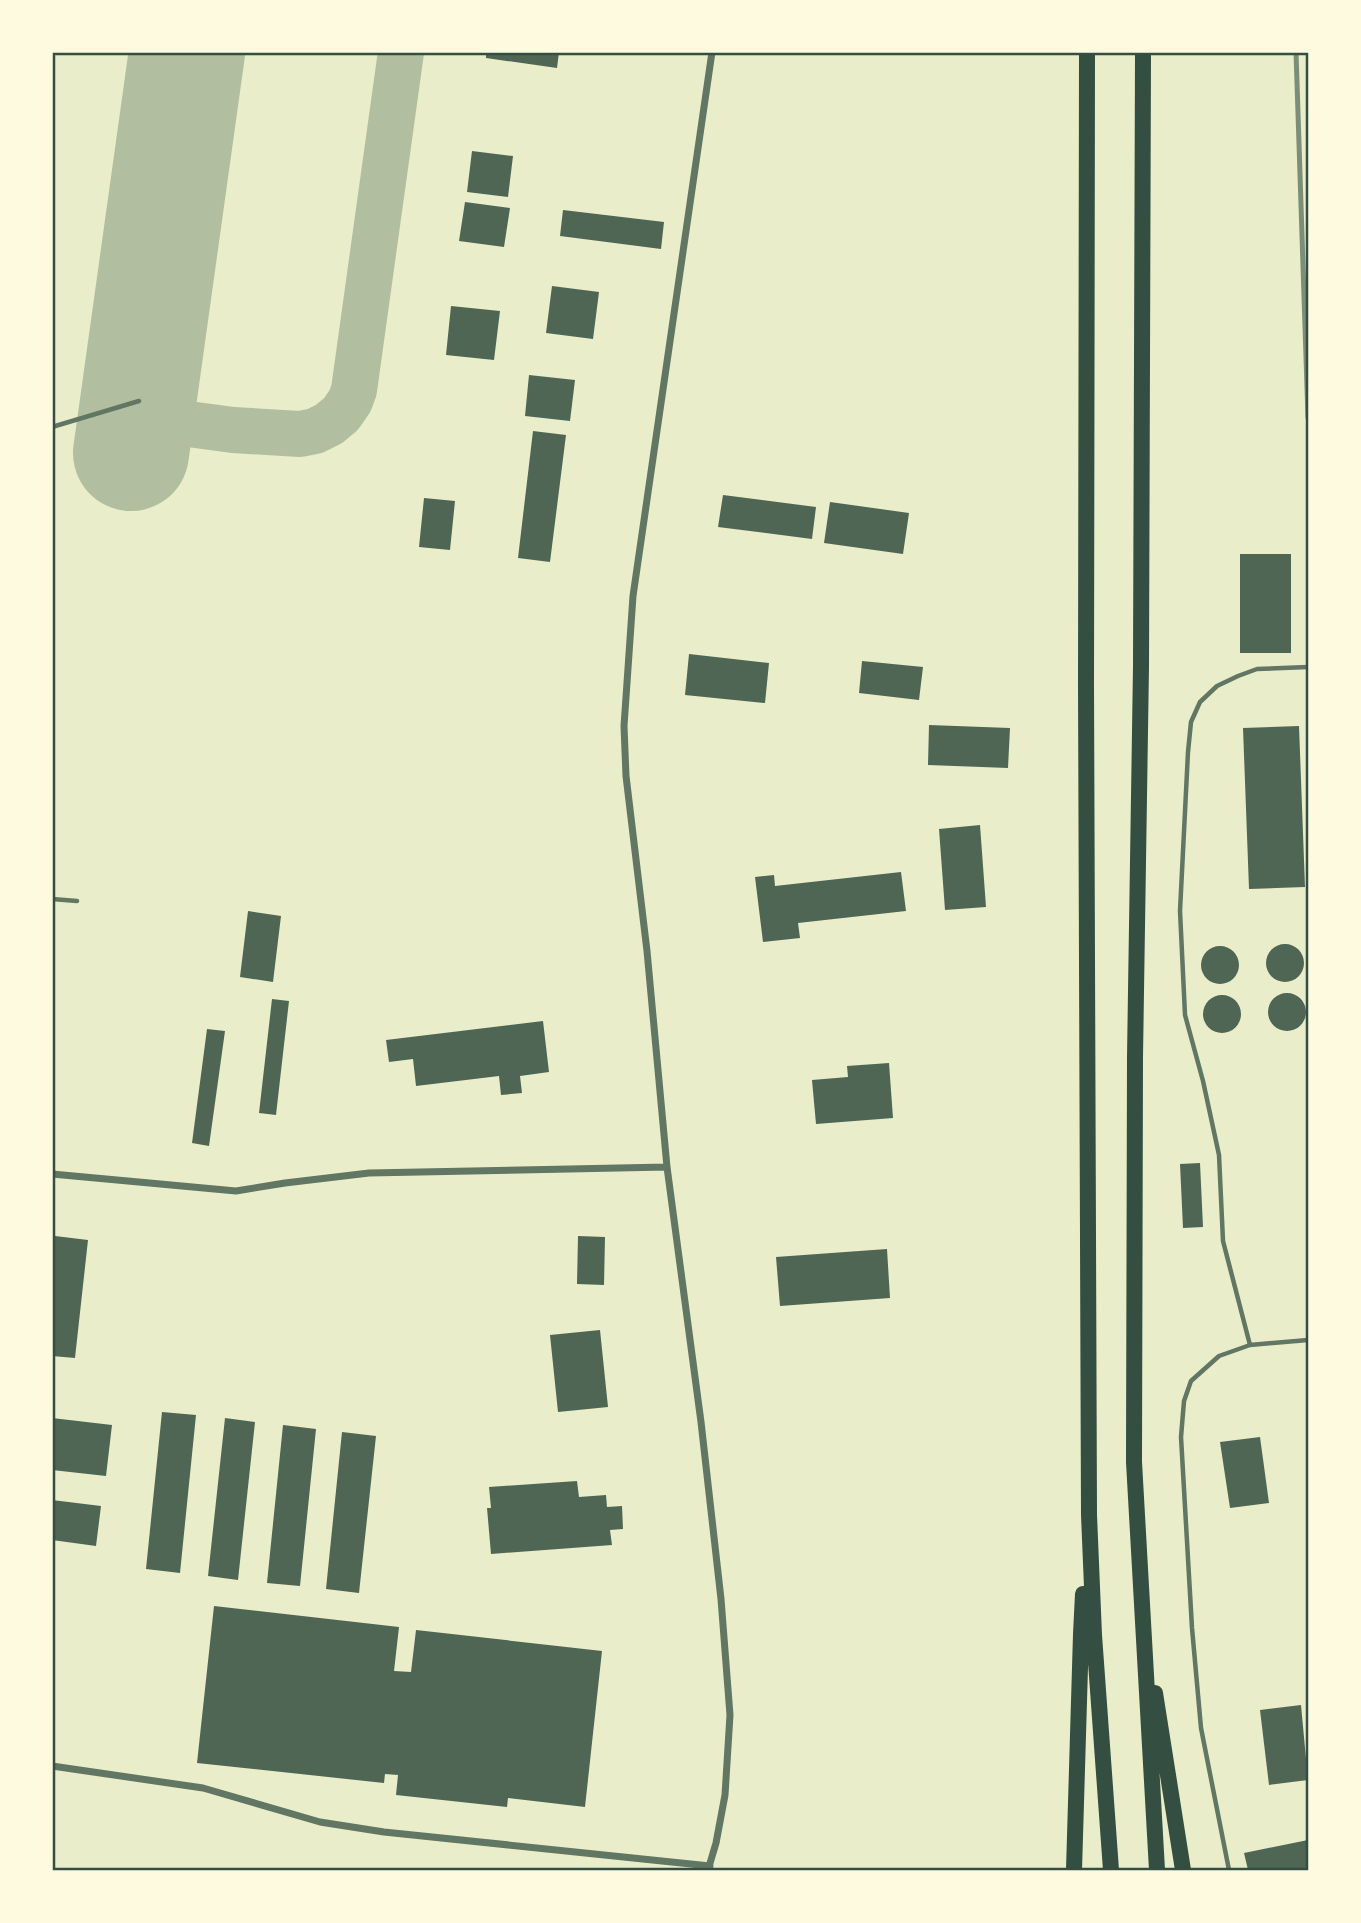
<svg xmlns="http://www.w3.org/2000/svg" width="1361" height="1923" font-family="Jost,sans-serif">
  <rect width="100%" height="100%" fill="#e9edc9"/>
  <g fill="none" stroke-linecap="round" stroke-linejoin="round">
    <!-- taxiway -->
    <path stroke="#b2bea0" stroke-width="46" d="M 141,386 L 145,402 L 166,421 L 233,430 L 300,434 L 315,431 L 329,424 L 341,414 L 350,401 L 354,390 L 401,52"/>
    <!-- runway -->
    <path stroke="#b2bea0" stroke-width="116" d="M 131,453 L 187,52"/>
  </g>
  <!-- building -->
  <path fill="#4f6655" d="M 486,52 L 559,52 L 557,68 L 486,58 Z
    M 472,151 L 513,156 L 508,197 L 467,192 Z
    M 465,202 L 510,208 L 504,247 L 459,241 Z
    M 563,210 L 664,222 L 661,249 L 560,236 Z
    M 552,286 L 599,292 L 593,339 L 546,333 Z
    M 451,306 L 500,311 L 494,360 L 446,355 Z
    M 529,375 L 575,380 L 570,421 L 525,416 Z
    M 533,431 L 566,435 L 550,562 L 518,558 Z
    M 723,495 L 816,507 L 812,539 L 718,527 Z
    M 424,498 L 455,501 L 450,550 L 419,547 Z
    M 830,502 L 909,513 L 903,554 L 824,543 Z
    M 1240,554 L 1291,554 L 1291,653 L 1240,653 Z
    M 689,654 L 769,663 L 765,703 L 685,695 Z
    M 862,661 L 923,667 L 919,700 L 859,693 Z
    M 929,725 L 1010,728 L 1008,768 L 928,765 Z
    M 1299,726 L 1305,887 L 1249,889 L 1243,728 Z
    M 980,825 L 986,907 L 945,910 L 939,829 Z
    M 901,872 L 906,911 L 798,923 L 800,938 L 763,942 L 755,877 L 774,875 L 775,886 Z
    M 248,911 L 281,916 L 273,982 L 240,977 Z
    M1266 963a19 19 0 1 1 38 0a19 19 0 1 1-38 0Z
    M1201 965a19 19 0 1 1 38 0a19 19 0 1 1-38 0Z
    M1268 1012a19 19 0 1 1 38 0a19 19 0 1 1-38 0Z
    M1203 1014a19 19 0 1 1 38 0a19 19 0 1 1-38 0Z
    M 272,999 L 289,1001 L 276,1115 L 259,1113 Z
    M 543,1021 L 549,1072 L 520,1076 L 522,1093 L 501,1095 L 499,1076 L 416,1086 L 413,1059 L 389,1062 L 386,1040 Z
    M 207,1029 L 225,1031 L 209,1146 L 192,1143 Z
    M 889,1063 L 893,1118 L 816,1124 L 812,1080 L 848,1077 L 847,1066 Z
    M 1200,1163 L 1203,1227 L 1183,1228 L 1180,1164 Z
    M 55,1236 L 88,1240 L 75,1358 L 52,1356 L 52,1260 Z
    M 578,1236 L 605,1237 L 604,1285 L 577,1284 Z
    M 887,1249 L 890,1298 L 780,1306 L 776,1257 Z
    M 600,1330 L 608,1407 L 558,1412 L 550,1335 Z
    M 162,1412 L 196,1415 L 180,1573 L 146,1569 Z
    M 52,1418 L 112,1425 L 106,1476 L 52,1470 Z
    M 225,1418 L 255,1422 L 238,1580 L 208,1576 Z
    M 283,1425 L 316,1429 L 300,1586 L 267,1583 Z
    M 342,1432 L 376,1436 L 359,1593 L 326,1589 Z
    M 1260,1437 L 1269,1503 L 1230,1508 L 1220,1442 Z
    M 577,1481 L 579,1497 L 606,1495 L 607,1507 L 622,1506 L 623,1529 L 610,1530 L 612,1545 L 491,1554 L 487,1508 L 491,1508 L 489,1487 Z
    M 52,1500 L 101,1506 L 96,1546 L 52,1540 Z
    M 214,1606 L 399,1627 L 394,1671 L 411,1672 L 416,1630 L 602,1651 L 585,1807 L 508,1798 L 507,1807 L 396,1795 L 398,1775 L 385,1774 L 384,1783 L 197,1763 Z
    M 1301,1705 L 1308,1780 L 1269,1785 L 1260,1710 Z
    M 1308,1840 L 1308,1870 L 1248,1870 L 1244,1853 Z"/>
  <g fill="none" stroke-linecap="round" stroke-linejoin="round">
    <!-- service -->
    <path stroke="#617663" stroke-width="4.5" d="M 52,427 L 139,401
      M 52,899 L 77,901
      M 1250,1345 L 1223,1241 L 1219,1155 L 1203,1081 L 1185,1015 L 1180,911 L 1188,752 L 1191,722 L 1200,702 L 1217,686 L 1238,676 L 1257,669 L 1308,667
      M 1229,1870 L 1201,1728 L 1192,1628 L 1181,1437 L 1184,1401 L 1191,1381 L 1219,1356 L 1250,1345 L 1308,1340"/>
    <!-- minor -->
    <path stroke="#617663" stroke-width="7" d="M 52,1174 L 236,1191 L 285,1183 L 369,1173 L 667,1167
      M 52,1766 L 203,1788 L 320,1822 L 384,1832 L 710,1866
      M 708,1870 L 716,1843 L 725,1795 L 730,1715 L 721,1599 L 701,1422 L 667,1167 L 647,951 L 626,776 L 624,726 L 633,596 L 712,52"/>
    <!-- motorway -->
    <path stroke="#344e41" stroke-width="16" d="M 1087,52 L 1086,685 L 1089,1515 L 1094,1635 L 1111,1870
      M 1143,52 L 1141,666 L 1135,1057 L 1134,1462 L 1157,1870
      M 1155,1693 L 1183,1870
      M 1074,1870 L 1081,1634 L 1083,1594"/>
    <!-- rail -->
    <path stroke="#7c8e77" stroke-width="5" d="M 1296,52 L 1308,418"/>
  </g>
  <!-- border -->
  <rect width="1361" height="1923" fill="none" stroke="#fefae0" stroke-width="108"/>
  <rect x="54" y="54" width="1253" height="1815" fill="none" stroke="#344e41" stroke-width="2.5"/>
</svg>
